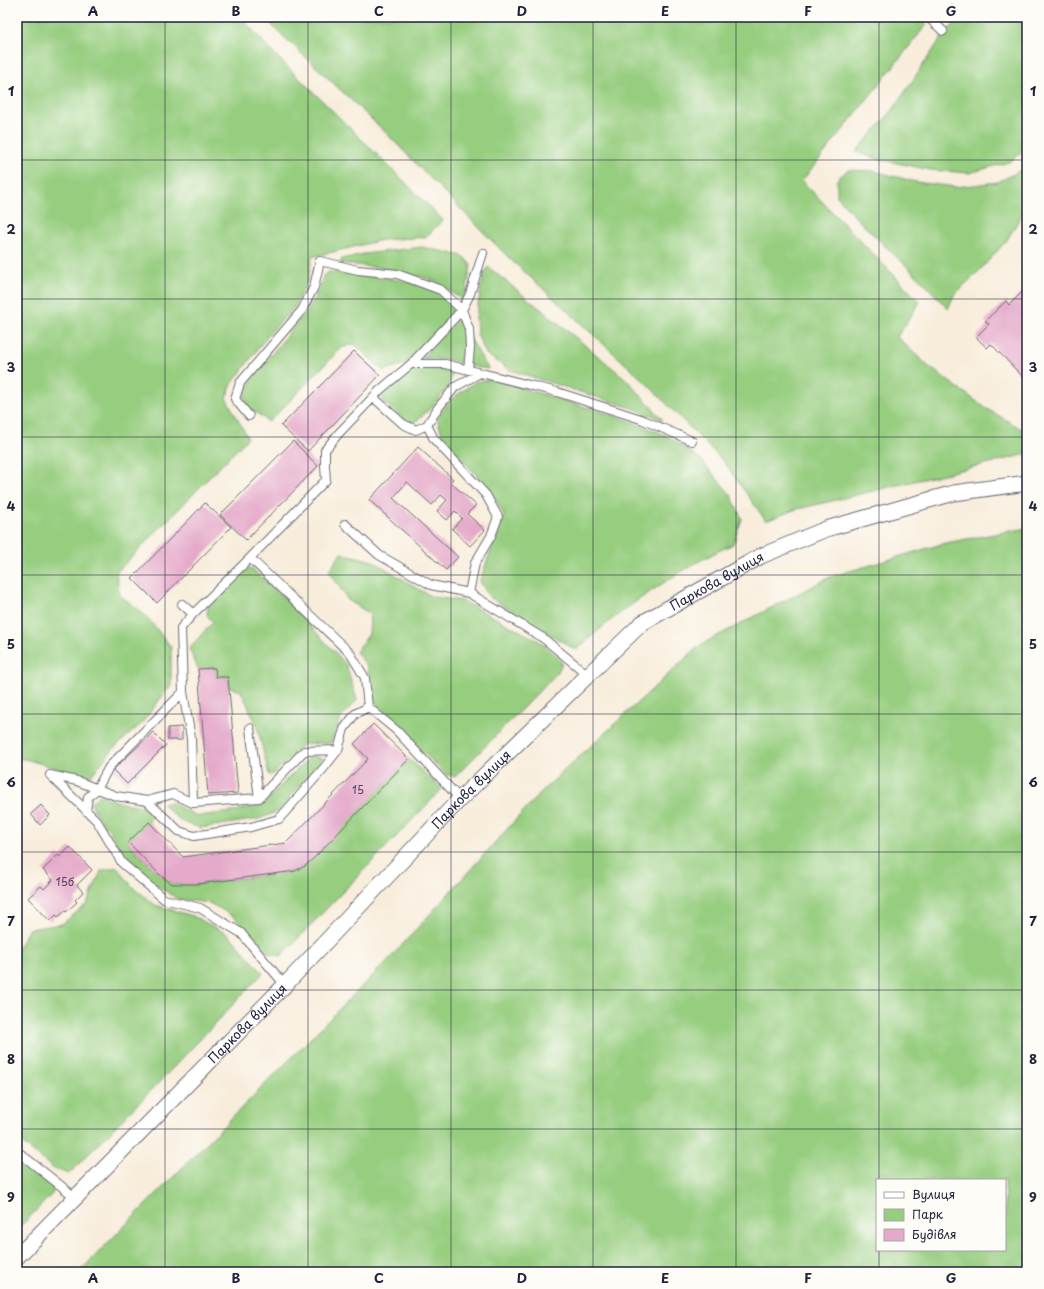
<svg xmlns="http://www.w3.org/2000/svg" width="1044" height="1289" font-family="'Playpen Sans',sans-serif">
  <rect width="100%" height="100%" fill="#fdfcf7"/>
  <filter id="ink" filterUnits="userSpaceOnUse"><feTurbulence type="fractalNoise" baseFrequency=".025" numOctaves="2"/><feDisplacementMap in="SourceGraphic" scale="8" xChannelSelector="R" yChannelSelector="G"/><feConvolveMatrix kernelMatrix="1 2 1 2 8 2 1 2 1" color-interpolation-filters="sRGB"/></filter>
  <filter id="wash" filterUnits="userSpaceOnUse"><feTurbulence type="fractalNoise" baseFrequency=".012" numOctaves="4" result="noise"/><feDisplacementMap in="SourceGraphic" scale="16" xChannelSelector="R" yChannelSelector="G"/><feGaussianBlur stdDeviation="0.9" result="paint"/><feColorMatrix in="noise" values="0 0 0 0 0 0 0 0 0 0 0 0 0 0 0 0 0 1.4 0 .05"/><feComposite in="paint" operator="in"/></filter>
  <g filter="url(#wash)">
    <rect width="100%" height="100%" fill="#f8eddb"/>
    <!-- green -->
    <path fill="#96cd7f" stroke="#5c785d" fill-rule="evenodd" d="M 17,17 L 241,17 L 273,53 L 343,121 L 443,220 L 426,237 L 382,240 L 312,257 L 308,280 L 294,308 L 268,335 L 232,384 L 226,398 L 248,438 L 116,573 L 120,595 L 147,617 L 171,647 L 171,685 L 141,724 L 113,749 L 89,778 L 29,760 L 17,758 Z
      M 263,17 L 919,17 L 927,24 L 802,181 L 920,302 L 897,337 L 928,366 L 987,409 L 1027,432 L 1027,454 L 794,510 L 766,521 L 724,462 L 642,379 L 508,257 L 384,131 Z
      M 962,17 L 1015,17 L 1027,28 L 1027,149 L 1009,162 L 969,173 L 931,170 L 878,159 L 856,152 L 892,111 L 944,34 Z
      M 1027,167 L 1027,197 L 1021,216 L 1007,240 L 981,269 L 954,295 L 948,309 L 923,282 L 857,219 L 837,196 L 837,179 L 848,170 L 874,171 L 916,182 L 956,187 L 998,182 Z
      M 422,247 L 463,256 L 471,265 L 465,297 L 461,299 L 435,281 L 396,270 L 340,263 L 342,259 L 364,254 Z
      M 488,267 L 563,327 L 626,379 L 663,420 L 635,409 L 510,370 L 486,354 L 477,334 L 476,316 L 483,277 Z
      M 329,272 C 348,273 366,275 385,278 C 415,282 432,286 454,308 L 450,316 L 408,363 L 383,371 L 354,344 L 341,348 L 269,422 L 247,406 L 244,393 L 253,377 L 309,308 L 320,287 L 323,276 Z
      M 459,318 L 488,369 L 475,367 L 450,360 L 422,358 Z
      M 413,368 L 435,368 L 453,371 L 448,387 L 431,408 L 414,423 L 406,421 L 383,402 L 383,395 L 397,381 Z
      M 492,379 L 622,418 L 668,436 L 701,460 L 731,495 L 742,519 L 733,544 C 694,562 657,586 623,611 C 606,623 591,637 576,650 L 489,597 L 480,581 C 487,559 497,538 504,515 L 491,491 L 455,452 L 443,437 L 437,419 L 450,400 L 475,382 Z
      M 1027,528 L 1027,1272 L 79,1272 L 392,956 L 540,793 L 700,645 L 830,577 L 945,543 ZM 877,1180 L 1005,1180 L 1005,1250 L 877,1250 Z
      M 341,553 L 373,561 L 432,597 L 463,601 L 539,641 L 554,653 L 562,663 L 558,672 L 455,777 L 445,774 L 374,702 L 367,666 L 356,652 L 369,634 L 370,614 L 348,600 L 329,571 Z
      M 244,569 L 252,569 L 284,598 L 346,664 L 357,700 L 341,718 L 331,743 L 303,744 L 274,774 L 269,775 L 257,725 L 241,691 L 229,687 L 228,677 L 216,677 L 215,668 L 198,669 L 189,648 L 213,622 L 207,615 L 208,605 Z
      M 311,756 L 323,758 L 279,811 L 259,819 L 201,828 L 182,822 L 162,804 L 170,802 L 197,816 L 232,812 L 264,804 L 285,781 Z
      M 409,759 L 442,789 L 281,956 L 268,953 L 235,918 L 221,909 L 209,903 L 178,899 L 146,879 L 123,856 L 110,831 L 97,816 L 91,803 L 99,795 L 122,803 L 143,806 L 152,815 L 149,822 L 128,843 L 159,874 L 172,884 L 198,884 L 286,873 L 295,871 L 305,866 Z
      M 117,867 L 131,885 L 155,905 L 193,916 L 229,935 L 263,973 L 171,1070 L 69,1174 L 54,1169 L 17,1139 L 17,949 L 29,929 L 62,924 L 87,904 L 101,871 Z
      M 17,1157 L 52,1186 L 53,1193 L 17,1230 Z"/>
    <g id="blocks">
      <!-- building -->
      <path fill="#e5aaca" d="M 1027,287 L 1027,381 L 991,344 L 987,348 L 976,337 L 989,324 L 985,321 L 1006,301 L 1009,305 Z
        M 354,351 L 380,375 L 308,451 L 281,426 Z
        M 293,441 L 318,466 L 246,540 L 220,515 Z
        M 418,447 L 453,479 L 450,482 L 476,505 L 467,514 L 485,530 L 470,546 L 452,529 L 462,518 L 455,511 L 447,520 L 437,511 L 447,500 L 441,495 L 432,505 L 407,482 L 393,498 L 458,557 L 446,570 L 369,500 Z
        M 205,503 L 231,527 L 157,603 L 132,578 Z
        M 215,668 L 216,677 L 228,677 L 238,793 L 208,795 L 198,669 Z
        M 373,724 L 409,759 L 315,857 L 305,866 L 295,871 L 198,884 L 172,884 L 159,874 L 128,842 L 149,822 L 183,857 L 286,843 L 368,759 L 354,744 Z
        M 182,727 L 182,740 L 168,740 L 168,728 Z
        M 153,732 L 166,745 L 127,784 L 113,770 Z
        M 41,805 L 50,815 L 40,825 L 31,814 Z
        M 70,847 L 92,870 L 77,885 L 83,892 L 75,900 L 77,902 L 66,912 L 65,911 L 58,917 L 56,915 L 50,921 L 28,898 L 41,886 L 44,889 L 53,880 L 43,870 L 58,855 L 60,857 Z"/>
    </g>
  </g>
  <g filter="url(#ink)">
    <use href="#blocks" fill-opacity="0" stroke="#6d6973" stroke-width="1"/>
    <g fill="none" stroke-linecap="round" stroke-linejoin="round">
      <!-- service casing -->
      <g stroke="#6d6973" stroke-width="10">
        <path id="service" d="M 928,17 L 943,31
          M 411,364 L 462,310 L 470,294 L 483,253
          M 373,397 L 403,424 L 416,430 L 427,425
          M 249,416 L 235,399 L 240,383 L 302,310 L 314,287 L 320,261 L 358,270 L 397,274 L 441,290 L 462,310 L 469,329 L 470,348 L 468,370
          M 345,524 L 379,555 L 431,585 L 469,593 L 543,638 L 588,675
          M 250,558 L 350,653 L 365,678 L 368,707
          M 469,593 L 475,563 L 491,536 L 498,517 L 486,495 L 434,439 L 427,425 L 438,408 L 455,387 L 480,373
          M 182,604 L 193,614 L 250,558 L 326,480 L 325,466 L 325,450 L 339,433 L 380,390 L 411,364 L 445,364 L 557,392 L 641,419 L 692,441
          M 193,614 L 181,628 L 183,692 L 191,738 L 193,803
          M 250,728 L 259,798
          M 50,775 L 77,781 L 116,796 L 147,801 L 179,831 L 194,836 L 251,827 L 279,819 L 323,769 L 338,750 L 344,729 L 355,714 L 368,707 L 397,731 L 460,799
          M 51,776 L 97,821 L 122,863 L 164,899 L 200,908 L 241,933 L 285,985
          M 147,801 L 173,794 L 193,803 L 259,798 L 304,751 L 338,750
          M 86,811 L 88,797 L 97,789 L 109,767 L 183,692
          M 17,1151 L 75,1197"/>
      </g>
      <!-- minor casing -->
      <g stroke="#6d6973" stroke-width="17">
        <g id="minor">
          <path id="s1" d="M 17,1257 L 285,985 L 460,799 L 642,623 L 761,556 L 826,529 L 954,493 L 1027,483"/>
        </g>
      </g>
      <!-- service -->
      <use href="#service" stroke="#fff" stroke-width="8"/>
      <!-- minor -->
      <use href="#minor" stroke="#fff" stroke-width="15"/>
    </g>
  </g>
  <!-- grid -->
  <path fill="none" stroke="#22223b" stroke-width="1" stroke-opacity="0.55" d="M 165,17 L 165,1272M 308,17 L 308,1272M 451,17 L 451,1272M 593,17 L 593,1272M 736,17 L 736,1272M 879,17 L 879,1180M 17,160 L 1027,160M 17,299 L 1027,299M 17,437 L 1027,437M 17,575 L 1027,575M 17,714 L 1027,714M 17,852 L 1027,852M 17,990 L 1027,990M 17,1129 L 1027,1129M 879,1250 L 879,1272"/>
  <g text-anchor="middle" stroke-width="3" stroke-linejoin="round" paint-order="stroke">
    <!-- number labels -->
    <g font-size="11" fill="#53445f">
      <text x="358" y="794">15</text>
      <text x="65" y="886">15б</text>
    </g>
    <!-- street labels -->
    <g font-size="13" fill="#22223b" stroke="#fdfcf7">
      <text dy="5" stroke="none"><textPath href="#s1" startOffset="976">Паркова вулиця</textPath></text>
      <text dy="5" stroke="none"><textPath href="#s1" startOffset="652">Паркова вулиця</textPath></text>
      <text dy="5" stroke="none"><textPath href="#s1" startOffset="328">Паркова вулиця</textPath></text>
    </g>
  </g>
  <!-- margin -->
  <rect width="1044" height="1289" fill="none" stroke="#fdfcf7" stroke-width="44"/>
  <!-- legend -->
  <rect x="876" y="1179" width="130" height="72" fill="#fdfcf7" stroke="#a5a5ac"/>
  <rect x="884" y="1192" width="20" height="6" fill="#ffffff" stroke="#a5a5ac"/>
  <text x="912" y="1199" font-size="12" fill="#22223b">Вулиця</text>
  <rect x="884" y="1209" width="20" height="12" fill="#96cd7f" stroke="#a5a5ac"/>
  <text x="912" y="1219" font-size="12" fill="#22223b">Парк</text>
  <rect x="884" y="1229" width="20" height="12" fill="#e5aaca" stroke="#a5a5ac"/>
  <text x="912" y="1239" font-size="12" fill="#22223b">Будівля</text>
  <rect x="22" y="22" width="1000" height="1245" fill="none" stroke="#22223b" stroke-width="1.5"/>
  <g font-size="13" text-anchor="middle" font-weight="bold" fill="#22223b">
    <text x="93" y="16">A</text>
    <text x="236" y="16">B</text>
    <text x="379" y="16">C</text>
    <text x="522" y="16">D</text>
    <text x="665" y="16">E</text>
    <text x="808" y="16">F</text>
    <text x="951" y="16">G</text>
    <text x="11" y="96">1</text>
    <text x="1033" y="96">1</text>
    <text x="11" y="234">2</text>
    <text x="1033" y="234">2</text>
    <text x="11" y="372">3</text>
    <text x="1033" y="372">3</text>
    <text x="11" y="511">4</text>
    <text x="1033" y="511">4</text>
    <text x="11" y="649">5</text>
    <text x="1033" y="649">5</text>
    <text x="11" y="787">6</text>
    <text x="1033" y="787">6</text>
    <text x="11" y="926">7</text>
    <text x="1033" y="926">7</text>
    <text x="11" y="1064">8</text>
    <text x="1033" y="1064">8</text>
    <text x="11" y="1202">9</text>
    <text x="1033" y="1202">9</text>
    <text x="93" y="1283">A</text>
    <text x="236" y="1283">B</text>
    <text x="379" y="1283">C</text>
    <text x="522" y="1283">D</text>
    <text x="665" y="1283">E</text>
    <text x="808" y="1283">F</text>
    <text x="951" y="1283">G</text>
  </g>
</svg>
